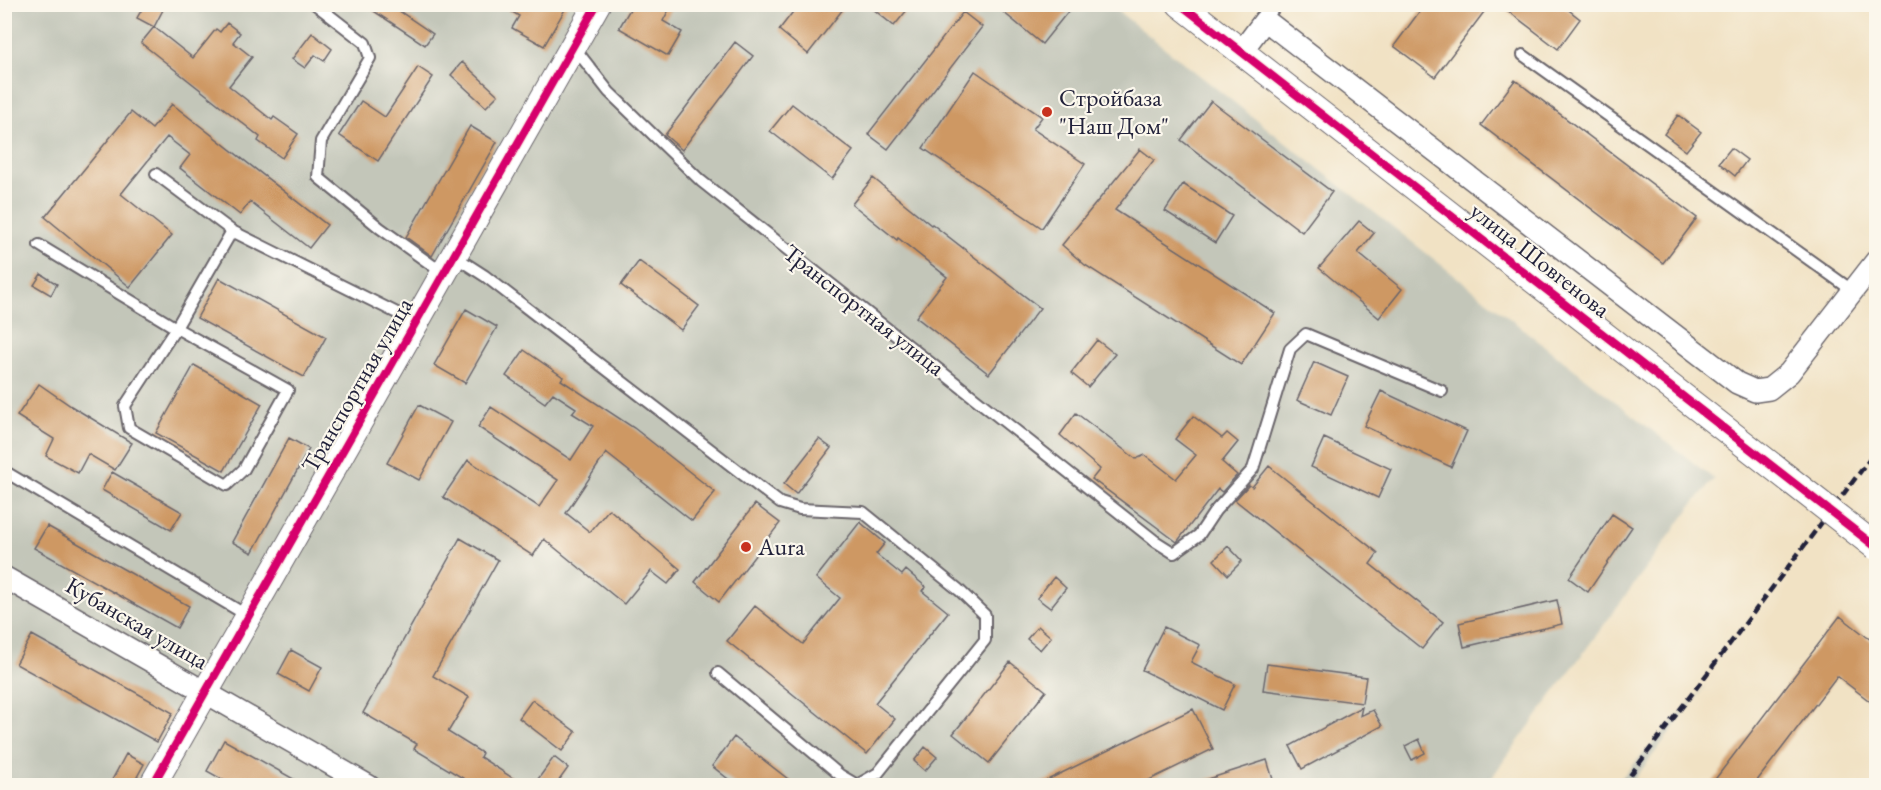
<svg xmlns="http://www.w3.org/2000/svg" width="1881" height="790" font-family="'EB Garamond',serif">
  <rect width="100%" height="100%" fill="#fbf7ec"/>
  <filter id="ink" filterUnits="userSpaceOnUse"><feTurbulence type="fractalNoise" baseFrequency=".0167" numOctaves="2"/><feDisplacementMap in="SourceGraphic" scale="12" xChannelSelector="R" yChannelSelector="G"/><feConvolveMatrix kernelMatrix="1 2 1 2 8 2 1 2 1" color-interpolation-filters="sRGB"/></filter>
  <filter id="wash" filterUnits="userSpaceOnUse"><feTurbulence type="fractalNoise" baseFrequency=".008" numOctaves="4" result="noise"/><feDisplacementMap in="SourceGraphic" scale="24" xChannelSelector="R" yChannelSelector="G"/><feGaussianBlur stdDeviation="1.35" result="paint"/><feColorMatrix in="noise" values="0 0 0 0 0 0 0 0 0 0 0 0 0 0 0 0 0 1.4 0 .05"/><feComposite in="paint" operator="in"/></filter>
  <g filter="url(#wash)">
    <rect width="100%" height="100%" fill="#f1e2c4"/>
    <!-- industrial -->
    <path fill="#c3c6b9" d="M 5,5 L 1110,5 L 1714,479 L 1693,504 L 1486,785 L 5,786 Z
      M 1707,684 L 1630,785 L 1615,785 Z"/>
    <g id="blocks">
      <!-- building -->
      <path fill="#ce9863" d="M 145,4 L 166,4 L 154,27 L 137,18 Z
        M 363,4 L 398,4 L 395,8 L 433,34 L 425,45 Z
        M 499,4 L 568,4 L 544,46 L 512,28 L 519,16 Z
        M 633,4 L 672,4 L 663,21 L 682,32 L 668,56 L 619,28 Z
        M 799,4 L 847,4 L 808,54 L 779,30 Z
        M 867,4 L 912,4 L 894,26 Z
        M 1010,4 L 1074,4 L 1042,44 L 1003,12 Z
        M 1425,4 L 1490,4 L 1435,77 L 1394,46 Z
        M 1499,4 L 1561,4 L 1580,19 L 1558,49 Z
        M 963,12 L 982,27 L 888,149 L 868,134 Z
        M 227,23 L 240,33 L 233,42 L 252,57 L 229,86 L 272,120 L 274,117 L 298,134 L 282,158 L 258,141 L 260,137 L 141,43 L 154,27 L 193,58 L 216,29 L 220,32 Z
        M 312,33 L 332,49 L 324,61 L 315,55 L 305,68 L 292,59 Z
        M 735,42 L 753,56 L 682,150 L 665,135 Z
        M 462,62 L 498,95 L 486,107 L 451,75 Z
        M 418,67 L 433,77 L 378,161 L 339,135 L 361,101 L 385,117 Z
        M 975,71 L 1042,117 L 1033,129 L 1085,164 L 1042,228 L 923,148 Z
        M 1515,80 L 1697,218 L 1663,263 L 1481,125 Z
        M 1211,101 L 1332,192 L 1302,232 L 1181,140 Z
        M 172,104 L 327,225 L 309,248 L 250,202 L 240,215 L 180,168 L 190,155 L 167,137 L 121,194 L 172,235 L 130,287 L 45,217 L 131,112 L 152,129 Z
        M 792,104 L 853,151 L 832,179 L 770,131 Z
        M 1678,115 L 1701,132 L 1686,151 L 1664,134 Z
        M 470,126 L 497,142 L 432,256 L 406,237 Z
        M 1731,148 L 1747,160 L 1735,176 L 1719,163 Z
        M 1140,149 L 1154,160 L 1115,210 L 1275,313 L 1241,365 L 1085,265 L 1062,245 Z
        M 873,178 L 931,225 L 932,224 L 1040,308 L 989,374 L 916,317 L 947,277 L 898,238 L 897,240 L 852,204 Z
        M 1183,184 L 1232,216 L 1215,243 L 1165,211 Z
        M 1359,221 L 1374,233 L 1358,253 L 1402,289 L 1379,318 L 1319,268 Z
        M 639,261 L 699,306 L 681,330 L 621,285 Z
        M 41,274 L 57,284 L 51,295 L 34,285 Z
        M 219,278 L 326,337 L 304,377 L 197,318 Z
        M 466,309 L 497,327 L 465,383 L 434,365 Z
        M 1097,340 L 1115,354 L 1088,387 L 1071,373 Z
        M 524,350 L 563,377 L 561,380 L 634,428 L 715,492 L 692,521 L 606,453 L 566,513 L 590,532 L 609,509 L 680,569 L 668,584 L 651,571 L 624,604 L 544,539 L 533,556 L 443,497 L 468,460 L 539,507 L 558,480 L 478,427 L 491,407 L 571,460 L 593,426 L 572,413 L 576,408 L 553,393 L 545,403 L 506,376 Z
        M 1314,362 L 1348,377 L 1331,415 L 1297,400 Z
        M 194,365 L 262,404 L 224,471 L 156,433 Z
        M 39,384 L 71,406 L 132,443 L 115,470 L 88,454 L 78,473 L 46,456 L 54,439 L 17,416 Z
        M 1381,391 L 1467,431 L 1451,467 L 1364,426 Z
        M 419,405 L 451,422 L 419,480 L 387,463 Z
        M 1076,413 L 1136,459 L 1145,455 L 1176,479 L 1196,455 L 1175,439 L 1193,416 L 1222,438 L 1227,433 L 1238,442 L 1222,462 L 1237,475 L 1222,492 L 1218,489 L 1177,542 L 1092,479 L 1100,469 L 1060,435 Z
        M 289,438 L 309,449 L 252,553 L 232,542 Z
        M 1324,438 L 1391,469 L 1378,498 L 1311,467 Z
        M 819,439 L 831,448 L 796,494 L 784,484 Z
        M 1269,466 L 1378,553 L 1370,564 L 1443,622 L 1422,649 L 1235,500 L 1249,485 L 1252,487 Z
        M 112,472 L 182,512 L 171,530 L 102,490 Z
        M 755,504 L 780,523 L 719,602 L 695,582 Z
        M 1612,514 L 1632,527 L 1588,592 L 1569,578 Z
        M 860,522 L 885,543 L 876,554 L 902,575 L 906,570 L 926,587 L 922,591 L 948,612 L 875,703 L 895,719 L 867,754 L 727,641 L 755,606 L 803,644 L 840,598 L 816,578 Z
        M 47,526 L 189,606 L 177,628 L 34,548 Z
        M 460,538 L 498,560 L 433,676 L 469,697 L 448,732 L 482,753 L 480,757 L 525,786 L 476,786 L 414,749 L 417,744 L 363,713 Z
        M 1228,546 L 1242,561 L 1228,575 L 1214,560 Z
        M 1054,577 L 1066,588 L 1050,608 L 1037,598 Z
        M 1557,600 L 1562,624 L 1464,647 L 1459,623 Z
        M 1840,616 L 1876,644 L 1876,706 L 1837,676 L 1753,786 L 1710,786 Z
        M 1038,626 L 1051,637 L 1040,650 L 1027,639 Z
        M 1164,627 L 1200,645 L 1191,662 L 1235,684 L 1222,710 L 1142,670 Z
        M 32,635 L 173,713 L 157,742 L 16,664 Z
        M 291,650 L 322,667 L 309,691 L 278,674 Z
        M 1010,662 L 1046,691 L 989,763 L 953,734 Z
        M 1267,664 L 1366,677 L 1362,703 L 1263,690 Z
        M 532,700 L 576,732 L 562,751 L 519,718 Z
        M 1362,707 L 1360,716 L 1373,710 L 1382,726 L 1302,769 L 1290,746 Z
        M 1193,709 L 1213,749 L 1137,786 L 1035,786 Z
        M 734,737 L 797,786 L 737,786 L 712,766 Z
        M 1419,739 L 1425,753 L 1412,760 L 1405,746 Z
        M 224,740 L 306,786 L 234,786 L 207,771 Z
        M 925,747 L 937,757 L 925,771 L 914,761 Z
        M 126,754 L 144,764 L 132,786 L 118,786 L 111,782 Z
        M 554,757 L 568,768 L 555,786 L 533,786 Z
        M 1267,760 L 1275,786 L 1197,786 L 1196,783 Z"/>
    </g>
  </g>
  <g filter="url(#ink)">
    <use href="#blocks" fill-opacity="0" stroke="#6a656b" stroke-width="1.5"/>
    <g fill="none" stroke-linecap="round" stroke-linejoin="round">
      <!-- service casing -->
      <g stroke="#6a656b" stroke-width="14">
        <path id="service" d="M 315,4 L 365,43 L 370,58 L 321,141 L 318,177 L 380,228 L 443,273
          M 1265,20 L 1277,4
          M 573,46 L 609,92 L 701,181 L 1155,541 L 1174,553 L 1199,535 L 1215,511 L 1253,469 L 1290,349 L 1306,334 L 1442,391
          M 1523,55 L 1853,291
          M 156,174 L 232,231 L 415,322
          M 39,245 L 176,328 L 288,390 L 244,469 L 227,485 L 129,428 L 125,406 L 176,328 L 232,231
          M 454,256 L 485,276 L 780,503 L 800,509 L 863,512 L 959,590 L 985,615 L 985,640 L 878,773 L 857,785 L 840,775 L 718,673
          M 4,471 L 248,616"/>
      </g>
      <!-- minor casing -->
      <g stroke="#6a656b" stroke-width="24">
        <path id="minor" d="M 1241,52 L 1265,20 L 1737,383 L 1755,391 L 1769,389 L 1789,373 L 1876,261
          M 4,577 L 369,786"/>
      </g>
      <!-- tertiary casing -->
      <g stroke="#6a656b" stroke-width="28">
        <path id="tertiary" d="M 1180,4 L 1481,239
          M 152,786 L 597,4"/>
      </g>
      <!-- service -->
      <use href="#service" stroke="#fff" stroke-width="10"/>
      <!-- minor -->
      <use href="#minor" stroke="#fff" stroke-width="21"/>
      <!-- tertiary -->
      <use href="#tertiary" stroke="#fff" stroke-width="26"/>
      <!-- rail -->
      <path stroke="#22223b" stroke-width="4.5" stroke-dasharray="9 4.5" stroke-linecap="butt" d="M 1622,786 L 1876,451"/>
      <!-- tertiary-bridge casing -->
      <g stroke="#6a656b" stroke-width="28" stroke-linecap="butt">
        <path id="tertiary-bridge" d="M 1481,239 L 1876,547"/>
      </g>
      <!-- tertiary-bridge -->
      <use href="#tertiary-bridge" stroke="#fff" stroke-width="26"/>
      <!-- cycleway casing -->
      <g stroke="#fbf7ec" stroke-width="11">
        <path id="cycleway" d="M 1180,4 L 1876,547
          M 152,786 L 597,4"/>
      </g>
      <!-- cycleway -->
      <use href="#cycleway" stroke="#d6006c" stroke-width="8"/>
    </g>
  </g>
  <!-- markers -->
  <g fill="#c8321e" stroke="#fbf7ec" stroke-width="2">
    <circle cx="1047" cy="112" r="6"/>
    <circle cx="746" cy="547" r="6"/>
  </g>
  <g text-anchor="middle" stroke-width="4.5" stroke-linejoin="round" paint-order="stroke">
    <!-- poi labels -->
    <g font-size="24" fill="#22223b" stroke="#fbf7ec" text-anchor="start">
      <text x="1059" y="106">Стройбаза<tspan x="1059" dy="28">"Наш Дом"</tspan></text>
      <text x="758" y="555">Aura</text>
    </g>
    <!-- street labels -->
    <g font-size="24" fill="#22223b" stroke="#fbf7ec">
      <text transform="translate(1540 260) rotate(38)" y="8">улица Шовгенова</text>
      <text transform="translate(864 310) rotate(38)" y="8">Транспортная улица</text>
      <text transform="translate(357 385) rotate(-60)" y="8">Транспортная улица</text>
      <text transform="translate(137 623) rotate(30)" y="8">Кубанская улица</text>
    </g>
  </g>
  <!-- margin -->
  <rect width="1881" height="790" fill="none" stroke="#fbf7ec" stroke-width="24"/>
</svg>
